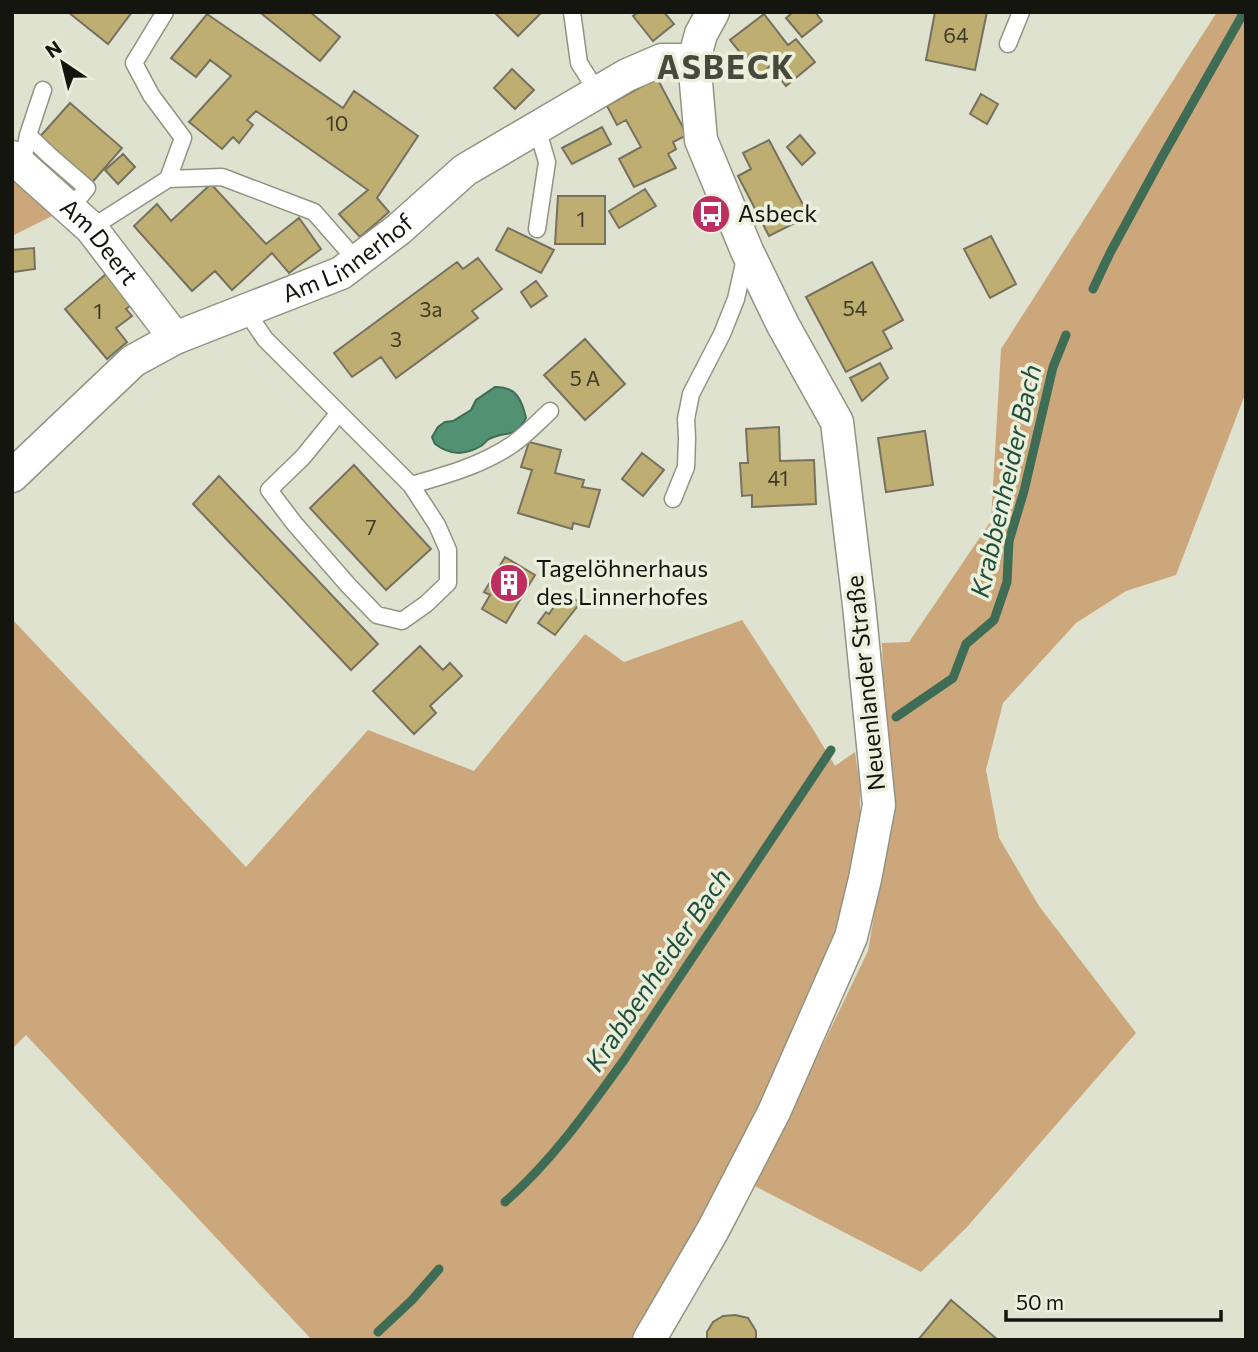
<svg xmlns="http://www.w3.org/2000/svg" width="1258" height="1352" font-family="Commissioner,sans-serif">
  <rect width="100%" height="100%" fill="#dee2ce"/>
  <!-- green -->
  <path fill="#cba77b" d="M 1217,12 L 1246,12 L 1246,392 L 1176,575 L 1126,591 L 1076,623 L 1003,703 L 986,770 L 999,838 L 1039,906 L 1136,1033 L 967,1227 L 921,1272 L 755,1186 L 868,951 L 890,821 L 884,723 L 882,643 L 909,642 L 991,521 L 1001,349 Z
    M 12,164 L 60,212 L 12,236 Z
    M 12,619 L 246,867 L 368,730 L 474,771 L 585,634 L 624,662 L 742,620 L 811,726 L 835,766 L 855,752 L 860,787 L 860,847 L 845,920 L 761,1115 L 636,1340 L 312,1340 L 26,1035 L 12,1049 Z"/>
  <!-- water -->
  <path fill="#529172" stroke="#3f6c54" stroke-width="2" d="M 495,387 C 516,386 522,400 526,418 C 514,440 507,430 489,439 C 486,441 484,444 481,446 C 464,456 450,455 435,444 L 432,437 L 438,427 L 445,422 L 453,421 L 471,410 L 476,400 Z"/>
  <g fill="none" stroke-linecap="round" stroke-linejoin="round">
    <!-- stream -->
    <path stroke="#3f6c54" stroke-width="9" d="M 1093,289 L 1110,253 L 1162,157 L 1244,12
      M 896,717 L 953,678 L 966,644 L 994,620 L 1007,582 L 1009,541 L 1024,491 L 1053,367 L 1066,335
      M 505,1202 C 551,1162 588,1110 624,1060 L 831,750
      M 378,1332 L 412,1300 L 439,1269"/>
  </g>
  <!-- building -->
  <path fill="#bfae72" stroke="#767160" stroke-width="2" d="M 68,12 L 132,12 L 108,44 Z
    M 264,12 L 310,12 L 340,37 L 320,61 L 262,14 Z
    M 494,12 L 542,12 L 518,36 Z
    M 638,12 L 664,12 L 674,24 L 653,41 L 633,16 Z
    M 793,12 L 815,12 L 822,21 L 802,37 L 786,18 Z
    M 935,12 L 987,12 L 975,70 L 926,60 Z
    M 207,14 L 343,108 L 354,91 L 418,136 L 377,198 L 389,212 L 360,237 L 339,214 L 368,190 L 256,111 L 247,120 L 253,125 L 239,143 L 233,137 L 222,149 L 189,122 L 231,76 L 210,60 L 196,77 L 171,58 Z
    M 764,14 L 788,45 L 796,39 L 815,62 L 786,86 L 770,66 L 759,76 L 730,40 Z
    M 512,69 L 534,90 L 515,109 L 494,88 Z
    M 657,78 L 687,135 L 673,142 L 676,149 L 668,154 L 676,168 L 634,187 L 619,159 L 641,147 L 626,120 L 617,125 L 607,106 Z
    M 981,94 L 998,104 L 987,124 L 970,114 Z
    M 70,103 L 122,148 L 89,186 L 37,140 Z
    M 602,127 L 611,144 L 572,164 L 562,148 Z
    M 800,135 L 815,153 L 802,165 L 787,147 Z
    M 769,140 L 809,216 L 769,236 L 738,176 L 751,169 L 743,153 Z
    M 123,154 L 135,167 L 118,184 L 105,170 Z
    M 211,184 L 266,244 L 299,218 L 321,249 L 289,273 L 272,253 L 232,290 L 215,271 L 192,291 L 134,226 L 157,204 L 171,221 Z
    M 645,189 L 656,206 L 619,228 L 609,211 Z
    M 558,196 L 605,196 L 605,244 L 555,244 Z
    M 508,228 L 554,250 L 541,273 L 496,250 Z
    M 991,236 L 1016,284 L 990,298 L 964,249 Z
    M 34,248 L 35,269 L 13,272 L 12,250 Z
    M 478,258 L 502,289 L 472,311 L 478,318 L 396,378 L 381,357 L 352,377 L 334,353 L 457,262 L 463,269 Z
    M 872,262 L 903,320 L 883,331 L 892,348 L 846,372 L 806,297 Z
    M 112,269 L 138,300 L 126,309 L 132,316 L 116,328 L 127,342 L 107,359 L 65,309 Z
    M 536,281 L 547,296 L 531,307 L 521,292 Z
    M 585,339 L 625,384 L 585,420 L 544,375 Z
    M 880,363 L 888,378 L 862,401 L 850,378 Z
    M 779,427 L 780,461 L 814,460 L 816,504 L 752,507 L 752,495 L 742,496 L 740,463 L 748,463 L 746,429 Z
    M 925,431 L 933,485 L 886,492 L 878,438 Z
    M 529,442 L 561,450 L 555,473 L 584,480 L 582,487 L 600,490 L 589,527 L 573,523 L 572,529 L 518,513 L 532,470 L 521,467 Z
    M 642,453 L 664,470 L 643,496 L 622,479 Z
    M 354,465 L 431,549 L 386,590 L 310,508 Z
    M 219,476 L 378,644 L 351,670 L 193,504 Z
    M 505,557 L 535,575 L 506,623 L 482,609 L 490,595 L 484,592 Z
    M 567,594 L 580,603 L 555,635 L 538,623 L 546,612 L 549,614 L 560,598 L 562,600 Z
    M 420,646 L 443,670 L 450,663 L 462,676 L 430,706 L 436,713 L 414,734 L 373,691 Z
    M 951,1300 L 998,1340 L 918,1340 Z
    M 735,1315 L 748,1318 L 756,1331 L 756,1340 L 707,1340 L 707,1332 L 713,1322 L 723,1316 Z"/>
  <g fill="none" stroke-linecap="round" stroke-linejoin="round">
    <!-- service casing -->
    <g stroke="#919482" stroke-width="19">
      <path id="service" d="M 572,12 L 579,63 L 598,93
        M 1008,44 L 1021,12
        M 537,128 L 547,162 L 537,229
        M 28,135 L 43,90
        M 22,166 L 28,135 L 50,156 L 87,188 L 70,209
        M 168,179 L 222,177 L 314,212 L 357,261
        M 91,228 L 168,179 L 183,138 L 151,95 L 134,63 L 165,12
        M 246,311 L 265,339 L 411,485 L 437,525 L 448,550 L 448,583 L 426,604 L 402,621 L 377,615 L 348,585 L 294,523 L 269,490 L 303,457 L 338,414
        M 411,485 C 447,475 482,465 513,444 C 526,435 538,422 550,411
        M 673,499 L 686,467 L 687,438 L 686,419 L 691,394 L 722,334 L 736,299 L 746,254"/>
    </g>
    <!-- minor casing -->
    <g stroke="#919482" stroke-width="35">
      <g id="minor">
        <path id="s1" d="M 12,157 L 91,228 L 175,338"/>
        <path id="s2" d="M 12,476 L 133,361 L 175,338 L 341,273 L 399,229 L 465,170 L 627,75 L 662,60 L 694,60"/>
        <path d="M 649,1340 L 713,1230 L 774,1112 L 851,937 L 865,879 L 879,805 L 859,605 L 837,422 L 783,325 L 747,251 L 701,140 L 694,60 L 701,34 L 713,12"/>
      </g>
    </g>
    <!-- service -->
    <use href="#service" stroke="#fff" stroke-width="16"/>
    <!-- minor -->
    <use href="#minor" stroke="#fff" stroke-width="32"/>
  </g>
  <!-- icons -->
  <defs>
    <g id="bus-disc" transform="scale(2.0125)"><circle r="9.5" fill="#bd2f61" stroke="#ebefdb"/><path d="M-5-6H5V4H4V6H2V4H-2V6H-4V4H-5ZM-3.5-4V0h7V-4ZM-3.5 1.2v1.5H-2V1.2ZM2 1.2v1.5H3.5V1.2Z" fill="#fff"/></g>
    <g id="building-disc" transform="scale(2.0125)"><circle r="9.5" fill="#bd2f61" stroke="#ebefdb"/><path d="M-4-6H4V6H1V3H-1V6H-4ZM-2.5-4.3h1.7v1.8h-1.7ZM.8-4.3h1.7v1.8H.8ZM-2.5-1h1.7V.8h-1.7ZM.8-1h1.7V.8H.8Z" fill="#fff"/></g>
  </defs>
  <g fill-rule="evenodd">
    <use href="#bus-disc" x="711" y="214"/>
    <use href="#building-disc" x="509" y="583"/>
  </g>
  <g text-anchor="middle" stroke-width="7" stroke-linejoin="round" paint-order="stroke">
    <!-- number labels -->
    <g font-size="21" fill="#3f3b27">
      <text x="956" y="43">64</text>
      <text x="337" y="131">10</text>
      <text x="581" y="227">1</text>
      <text x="855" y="316">54</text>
      <text x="431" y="317">3a</text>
      <text x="98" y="319">1</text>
      <text x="396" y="347">3</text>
      <text x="585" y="386">5 A</text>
      <text x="778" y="486">41</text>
      <text x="371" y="535">7</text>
    </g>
    <!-- poi labels -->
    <g font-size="24" fill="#14150e" stroke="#ebefdb" text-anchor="start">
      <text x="738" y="222">Asbeck</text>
      <text x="536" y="577">Tagelöhnerhaus<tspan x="536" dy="28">des Linnerhofes</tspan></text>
    </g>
    <!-- street labels -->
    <g font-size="24" fill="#14150e" stroke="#ebefdb">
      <text dy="8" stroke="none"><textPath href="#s1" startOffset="122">Am Deert</textPath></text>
      <text dy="8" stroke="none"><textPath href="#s2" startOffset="406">Am Linnerhof</textPath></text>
      <text transform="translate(866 683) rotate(-96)" y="8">Neuenlander Straße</text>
    </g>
    <!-- water labels -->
    <g font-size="26" font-style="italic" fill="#1d4f39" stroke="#ebefdb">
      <text transform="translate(1006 481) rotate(-77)" y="9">Krabbenheider Bach</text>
      <text transform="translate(658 970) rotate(-56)" y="9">Krabbenheider Bach</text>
    </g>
    <!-- district labels -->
    <g font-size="32" font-weight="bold" letter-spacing="2" fill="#474a3a" stroke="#ebefdb">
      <text x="726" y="79">ASBECK</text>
    </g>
  </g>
  <!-- border -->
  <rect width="1258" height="1352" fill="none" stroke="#14150e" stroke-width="28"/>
  <!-- north arrow -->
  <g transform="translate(63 63) rotate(325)" stroke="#ebefdb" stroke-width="5" paint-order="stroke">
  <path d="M0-5L12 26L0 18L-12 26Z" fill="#14150e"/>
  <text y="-10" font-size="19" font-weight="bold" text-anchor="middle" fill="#14150e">N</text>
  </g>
  <!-- scale -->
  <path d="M1006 1310v10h215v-10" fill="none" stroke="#14150e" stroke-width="3.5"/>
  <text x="1016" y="1310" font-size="21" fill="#14150e" stroke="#ebefdb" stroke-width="5" paint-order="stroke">50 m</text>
</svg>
